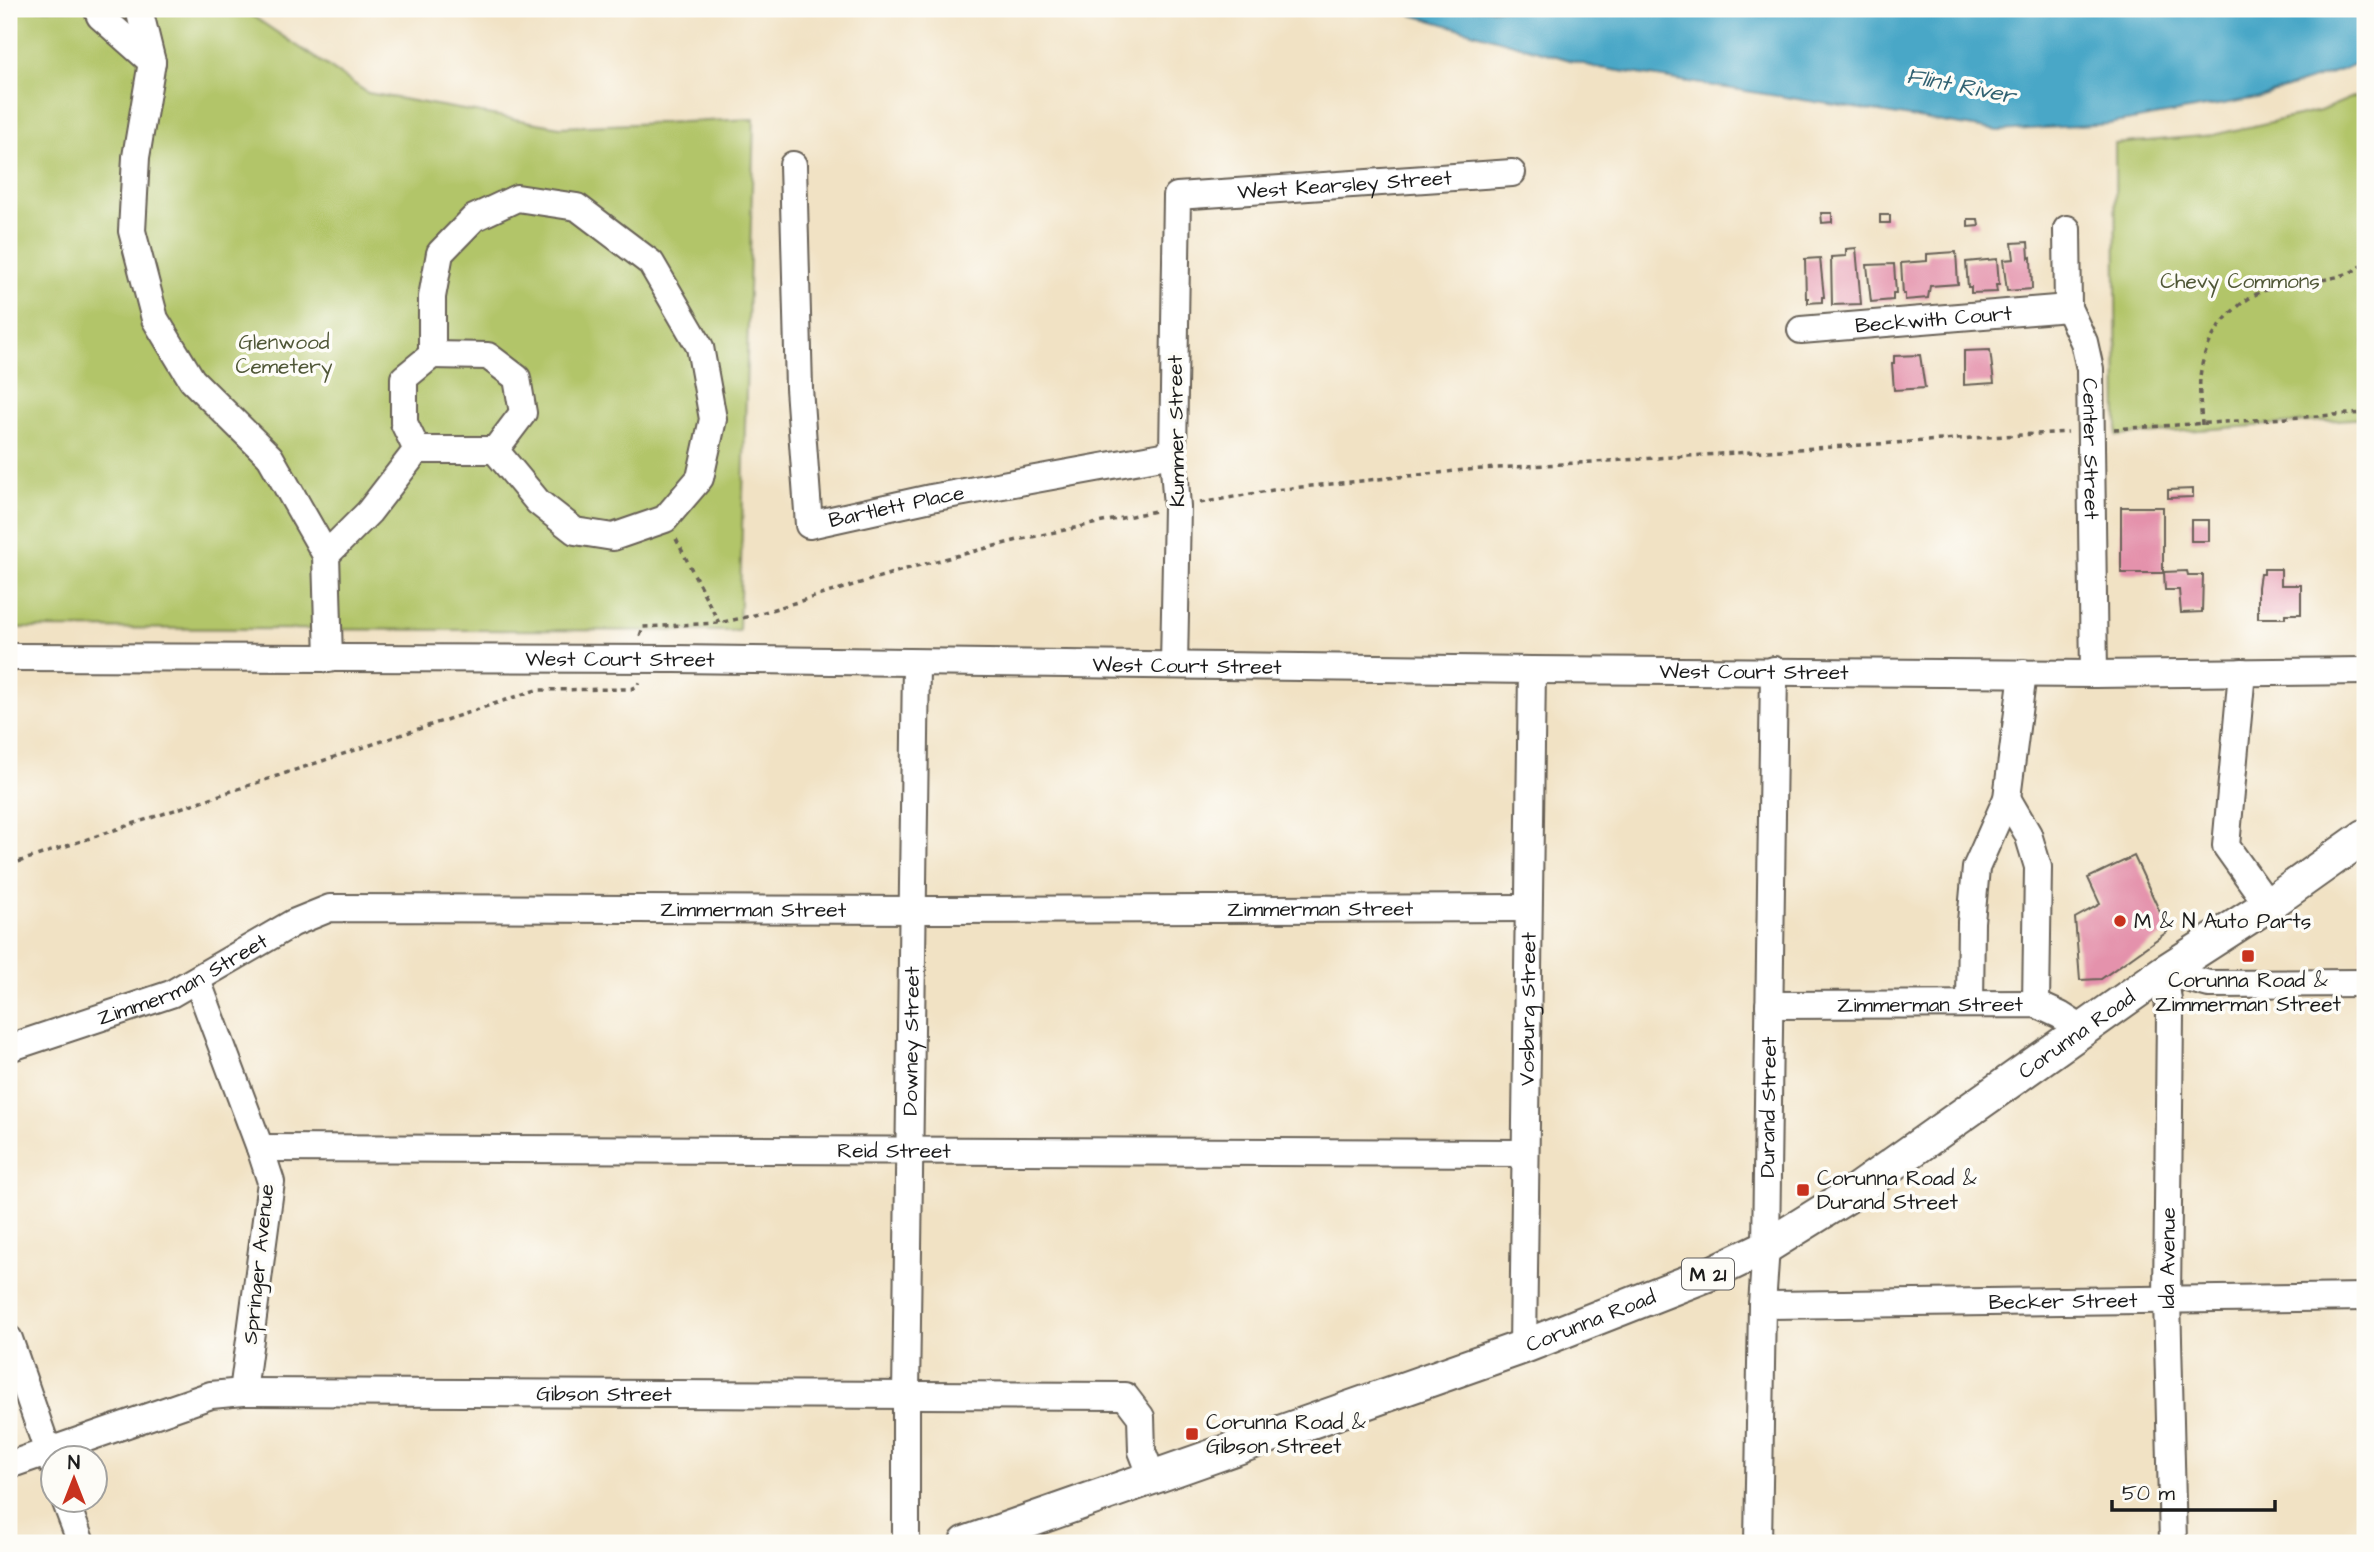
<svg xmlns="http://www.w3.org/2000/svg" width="2374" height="1552" font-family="'Architects Daughter',sans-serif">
  <rect width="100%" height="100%" fill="#fdfcf7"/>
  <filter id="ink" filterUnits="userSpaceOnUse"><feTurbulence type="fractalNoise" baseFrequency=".0143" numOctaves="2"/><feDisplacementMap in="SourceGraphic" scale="14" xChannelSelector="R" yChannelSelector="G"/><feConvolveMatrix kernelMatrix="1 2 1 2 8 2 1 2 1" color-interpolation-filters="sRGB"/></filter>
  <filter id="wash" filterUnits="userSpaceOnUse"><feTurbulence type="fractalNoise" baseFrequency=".00686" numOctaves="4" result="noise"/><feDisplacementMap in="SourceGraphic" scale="28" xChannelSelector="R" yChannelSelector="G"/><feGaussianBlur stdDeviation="1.57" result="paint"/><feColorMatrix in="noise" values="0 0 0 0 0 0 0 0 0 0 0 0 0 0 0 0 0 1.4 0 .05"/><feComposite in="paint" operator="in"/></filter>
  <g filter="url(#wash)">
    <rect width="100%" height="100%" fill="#f1e2c4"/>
    <!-- green -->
    <path fill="#b2c569" stroke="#677042" stroke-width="2" d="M 9,9 L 242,9 L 368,93 L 560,127 L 754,119 L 739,631 L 9,628 Z
      M 2365,92 L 2365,418 L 2117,436 L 2115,144 L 2213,135 L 2320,111 Z"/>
    <!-- water -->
    <path fill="#48a7c7" stroke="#326272" stroke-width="2" d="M 1391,9 L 2365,9 L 2365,59 L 2344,69 L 2257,98 L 2109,124 L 1999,131 L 1594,67 Z"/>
    <g id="blocks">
      <!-- building -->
      <path fill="#e492ac" d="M 1821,213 L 1832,213 L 1832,222 L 1822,223 Z
        M 1880,215 L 1890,215 L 1890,223 L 1880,223 Z
        M 1968,219 L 1978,219 L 1979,226 L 1968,227 Z
        M 2028,242 L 2029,258 L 2031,257 L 2032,289 L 2007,291 L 2003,260 L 2014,259 L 2012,243 Z
        M 1856,248 L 1861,304 L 1832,305 L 1831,257 L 1846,256 L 1846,249 Z
        M 1956,252 L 1958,284 L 1930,286 L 1928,298 L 1905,300 L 1905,294 L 1903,294 L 1901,263 L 1927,261 L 1927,254 Z
        M 1820,258 L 1824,297 L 1822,297 L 1822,302 L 1808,303 L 1808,298 L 1806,298 L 1805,259 Z
        M 1997,259 L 1999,285 L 1996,285 L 1997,292 L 1971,293 L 1971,287 L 1968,287 L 1966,262 Z
        M 1894,264 L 1896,293 L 1893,293 L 1893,300 L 1871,302 L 1867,265 Z
        M 1990,350 L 1994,383 L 1964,385 L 1964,351 Z
        M 1920,355 L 1925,388 L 1894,390 L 1892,363 L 1894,363 L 1894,356 Z
        M 2193,489 L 2193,497 L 2168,498 L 2168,490 Z
        M 2121,507 L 2163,507 L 2163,573 L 2121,573 Z
        M 2191,520 L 2209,520 L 2209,541 L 2191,541 Z
        M 2264,569 L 2281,569 L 2281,585 L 2301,585 L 2301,614 L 2285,614 L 2285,618 L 2258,618 L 2258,587 L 2260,574 L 2264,574 Z
        M 2187,571 L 2188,575 L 2203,575 L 2202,612 L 2181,613 L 2179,590 L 2165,590 L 2164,572 Z
        M 2134,856 L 2166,925 L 2167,932 L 2101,979 L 2080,980 L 2075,918 L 2100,904 L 2088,878 Z
        M 2361,936 L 2365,936 L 2365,960 L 2362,960 Z"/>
    </g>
  </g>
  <g filter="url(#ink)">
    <use href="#blocks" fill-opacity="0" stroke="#676157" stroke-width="2"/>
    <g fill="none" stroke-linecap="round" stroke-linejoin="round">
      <!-- minor casing -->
      <g stroke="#676157" stroke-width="30">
        <g id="minor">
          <path d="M 97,9 L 100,16 L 152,62"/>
          <path d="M 139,9 L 152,62 L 136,157 L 132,231 L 155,319 L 192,380 L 270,457 L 326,555 L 329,659"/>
          <path id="s1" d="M 793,165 L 799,388 L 809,525 L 931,498 L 1173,454"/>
          <path id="s2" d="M 2067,229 L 2068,308 L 2084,342 L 2090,369 L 2094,674"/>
          <path id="s3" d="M 1801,330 L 2068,308"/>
          <path d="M 432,355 L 488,356 L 517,378 L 523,413 L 495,450"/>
          <path d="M 326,555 L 369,512 L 417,450 L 495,450 L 538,502 L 575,531 L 613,537 L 665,519 L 700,478 L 713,419 L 700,347 L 651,263 L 577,207 L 517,198 L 474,218 L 440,253 L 432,297 L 432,355 L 404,378 L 404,423 L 417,450"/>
          <path id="s4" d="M 9,657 L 675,659 L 1532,670 L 2094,674 L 2365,671"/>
          <path id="s5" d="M 1174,665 L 1177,507 L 1173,454 L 1177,196 L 1512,173"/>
          <path d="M 2242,672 L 2226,846 L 2268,905"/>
          <path d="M 2007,798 L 2028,834 L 2038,867 L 2036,1004"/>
          <path d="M 197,980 L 260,1148 L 271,1182 L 243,1392"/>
          <path d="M 1970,1004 L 1971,922 L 1976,868 L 2007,798 L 2023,673"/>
          <path id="s6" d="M 1769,1005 L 2036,1004 L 2060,1015 L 2085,1031"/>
          <path id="s7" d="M 9,1048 L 171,994 L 293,923 L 330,908 L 937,910 L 1528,908"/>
          <path id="s8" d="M 260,1148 L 1525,1153"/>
          <path id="s9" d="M 1762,1305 L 2365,1297"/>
          <path d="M 9,1339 L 52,1463"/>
          <path id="s10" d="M 1523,1347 L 1532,670"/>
          <path id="s11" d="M 9,1465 L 211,1395 L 243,1392 L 1125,1396 L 1141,1417 L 1142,1451 L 1152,1477"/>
          <path d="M 65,1500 L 81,1543"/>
          <path id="s12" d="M 906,1543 L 906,1395 L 916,664"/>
          <path id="s13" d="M 1758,1543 L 1762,1305 L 1766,1247 L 1774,670"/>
          <path id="s14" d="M 2173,1543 L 2167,1299 L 2170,1015 L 2164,972 L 2209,984 L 2365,983"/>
        </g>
      </g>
      <!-- major casing -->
      <g stroke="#676157" stroke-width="37">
        <g id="major">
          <path id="s15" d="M 966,1543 L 1523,1347 L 1714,1272 L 1766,1247 L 1851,1194 L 2164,972 L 2268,905 L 2365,836"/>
        </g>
      </g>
      <!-- path -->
      <path stroke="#676157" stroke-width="3.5" stroke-dasharray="5 5" stroke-linecap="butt" d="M 2202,425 C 2201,407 2198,387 2201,370 C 2208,327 2244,290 2288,284 C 2318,279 2338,282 2365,264
        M 2114,429 L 2365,413
        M 1200,503 L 1273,490 L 1466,470 L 2068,432
        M 676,539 L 719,623
        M 640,636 L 643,627 L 719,623 L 751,616 L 913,567 L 1022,539 L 1155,511
        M 9,865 L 536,690 L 631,689 L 638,686 L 639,682"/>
      <!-- minor -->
      <use href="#minor" stroke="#fff" stroke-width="26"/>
      <!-- major -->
      <use href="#major" stroke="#fff" stroke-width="33"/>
    </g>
  </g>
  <!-- markers -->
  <g fill="#c8321e" stroke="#fdfcf7" stroke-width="2.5">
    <circle cx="2120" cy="921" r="7"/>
    <rect x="2241" y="949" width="14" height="14" rx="3.5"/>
    <rect x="1796" y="1183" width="14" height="14" rx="3.5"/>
    <rect x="1185" y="1427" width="14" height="14" rx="3.5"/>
  </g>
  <g text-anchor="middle" stroke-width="7" stroke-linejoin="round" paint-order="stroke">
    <!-- shield labels -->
    <rect fill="#fdfcf7" stroke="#605f5e" stroke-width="2" x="1682" y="1258.5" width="52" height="31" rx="5"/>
    <g font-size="19" font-weight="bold" fill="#1c1c1c">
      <text x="1708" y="1281">M 21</text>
    </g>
    <!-- street labels -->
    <g font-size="21" fill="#1c1c1c" stroke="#fdfcf7">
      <text dy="7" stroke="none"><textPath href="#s5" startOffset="637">West Kearsley Street</textPath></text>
      <text dy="7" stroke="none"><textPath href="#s3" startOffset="133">Beckwith Court</textPath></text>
      <text transform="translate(1176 431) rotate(-91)" y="7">Kummer Street</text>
      <text dy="7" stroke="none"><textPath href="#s2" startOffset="224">Center Street</textPath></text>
      <text dy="7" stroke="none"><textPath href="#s1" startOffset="450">Bartlett Place</textPath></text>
      <text dy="7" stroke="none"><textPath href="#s4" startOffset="611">West Court Street</textPath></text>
      <text dy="7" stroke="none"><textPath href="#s4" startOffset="1178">West Court Street</textPath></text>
      <text dy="7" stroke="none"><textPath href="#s4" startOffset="1745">West Court Street</textPath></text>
      <text dy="7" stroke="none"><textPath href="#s7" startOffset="775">Zimmerman Street</textPath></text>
      <text dy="7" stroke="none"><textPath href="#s7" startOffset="1342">Zimmerman Street</textPath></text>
      <text dy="7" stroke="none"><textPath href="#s7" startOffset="187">Zimmerman Street</textPath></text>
      <text dy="7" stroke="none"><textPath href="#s6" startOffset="161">Zimmerman Street</textPath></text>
      <text dy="7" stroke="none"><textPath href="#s10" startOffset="338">Vosburg Street</textPath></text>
      <text dy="7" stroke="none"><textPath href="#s15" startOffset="1230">Corunna Road</textPath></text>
      <text dy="7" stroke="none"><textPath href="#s12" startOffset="502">Downey Street</textPath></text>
      <text dy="7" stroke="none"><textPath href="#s13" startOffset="436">Durand Street</textPath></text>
      <text dy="7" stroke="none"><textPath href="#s8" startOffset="634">Reid Street</textPath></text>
      <text dy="7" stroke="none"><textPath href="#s14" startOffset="285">Ida Avenue</textPath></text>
      <text transform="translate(258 1264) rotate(-84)" y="7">Springer Avenue</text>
      <text dy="7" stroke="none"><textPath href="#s9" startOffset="301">Becker Street</textPath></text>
      <text dy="7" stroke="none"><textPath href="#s15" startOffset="663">Corunna Road</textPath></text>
      <text dy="7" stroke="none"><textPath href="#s11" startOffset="607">Gibson Street</textPath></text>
    </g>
    <!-- park labels -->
    <g font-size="21" fill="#505737" stroke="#fdfcf7">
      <text x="2240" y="288">Chevy Commons</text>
      <text x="284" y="349">Glenwood<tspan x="284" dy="24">Cemetery</tspan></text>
    </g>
    <!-- poi labels -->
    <g font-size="21" fill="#1c1c1c" stroke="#fdfcf7" text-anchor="start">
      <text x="2134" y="928">M &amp; N Auto Parts</text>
      <text x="2248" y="987" text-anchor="middle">Corunna Road &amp;<tspan x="2248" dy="24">Zimmerman Street</tspan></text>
      <text x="1817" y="1185">Corunna Road &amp;<tspan x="1817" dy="24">Durand Street</tspan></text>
      <text x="1206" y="1429">Corunna Road &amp;<tspan x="1206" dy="24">Gibson Street</tspan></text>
    </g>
    <!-- water labels -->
    <g font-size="23" font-style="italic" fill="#326272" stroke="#fdfcf7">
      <text transform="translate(1961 85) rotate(11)" y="8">Flint River</text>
    </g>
  </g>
  <!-- margin -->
  <rect width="2374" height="1552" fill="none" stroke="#fdfcf7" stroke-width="35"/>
  <!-- north arrow -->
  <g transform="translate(74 1479)"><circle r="33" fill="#fdfcf7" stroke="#a3a29f" stroke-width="2"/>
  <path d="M0-5L12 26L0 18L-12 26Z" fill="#c8321e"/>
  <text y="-10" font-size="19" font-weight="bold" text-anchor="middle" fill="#1c1c1c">N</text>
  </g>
  <!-- scale -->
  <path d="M2112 1500v10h163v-10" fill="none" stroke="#1c1c1c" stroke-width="3.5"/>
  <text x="2122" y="1500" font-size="21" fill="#1c1c1c" stroke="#fdfcf7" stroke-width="5" paint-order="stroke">50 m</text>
</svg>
